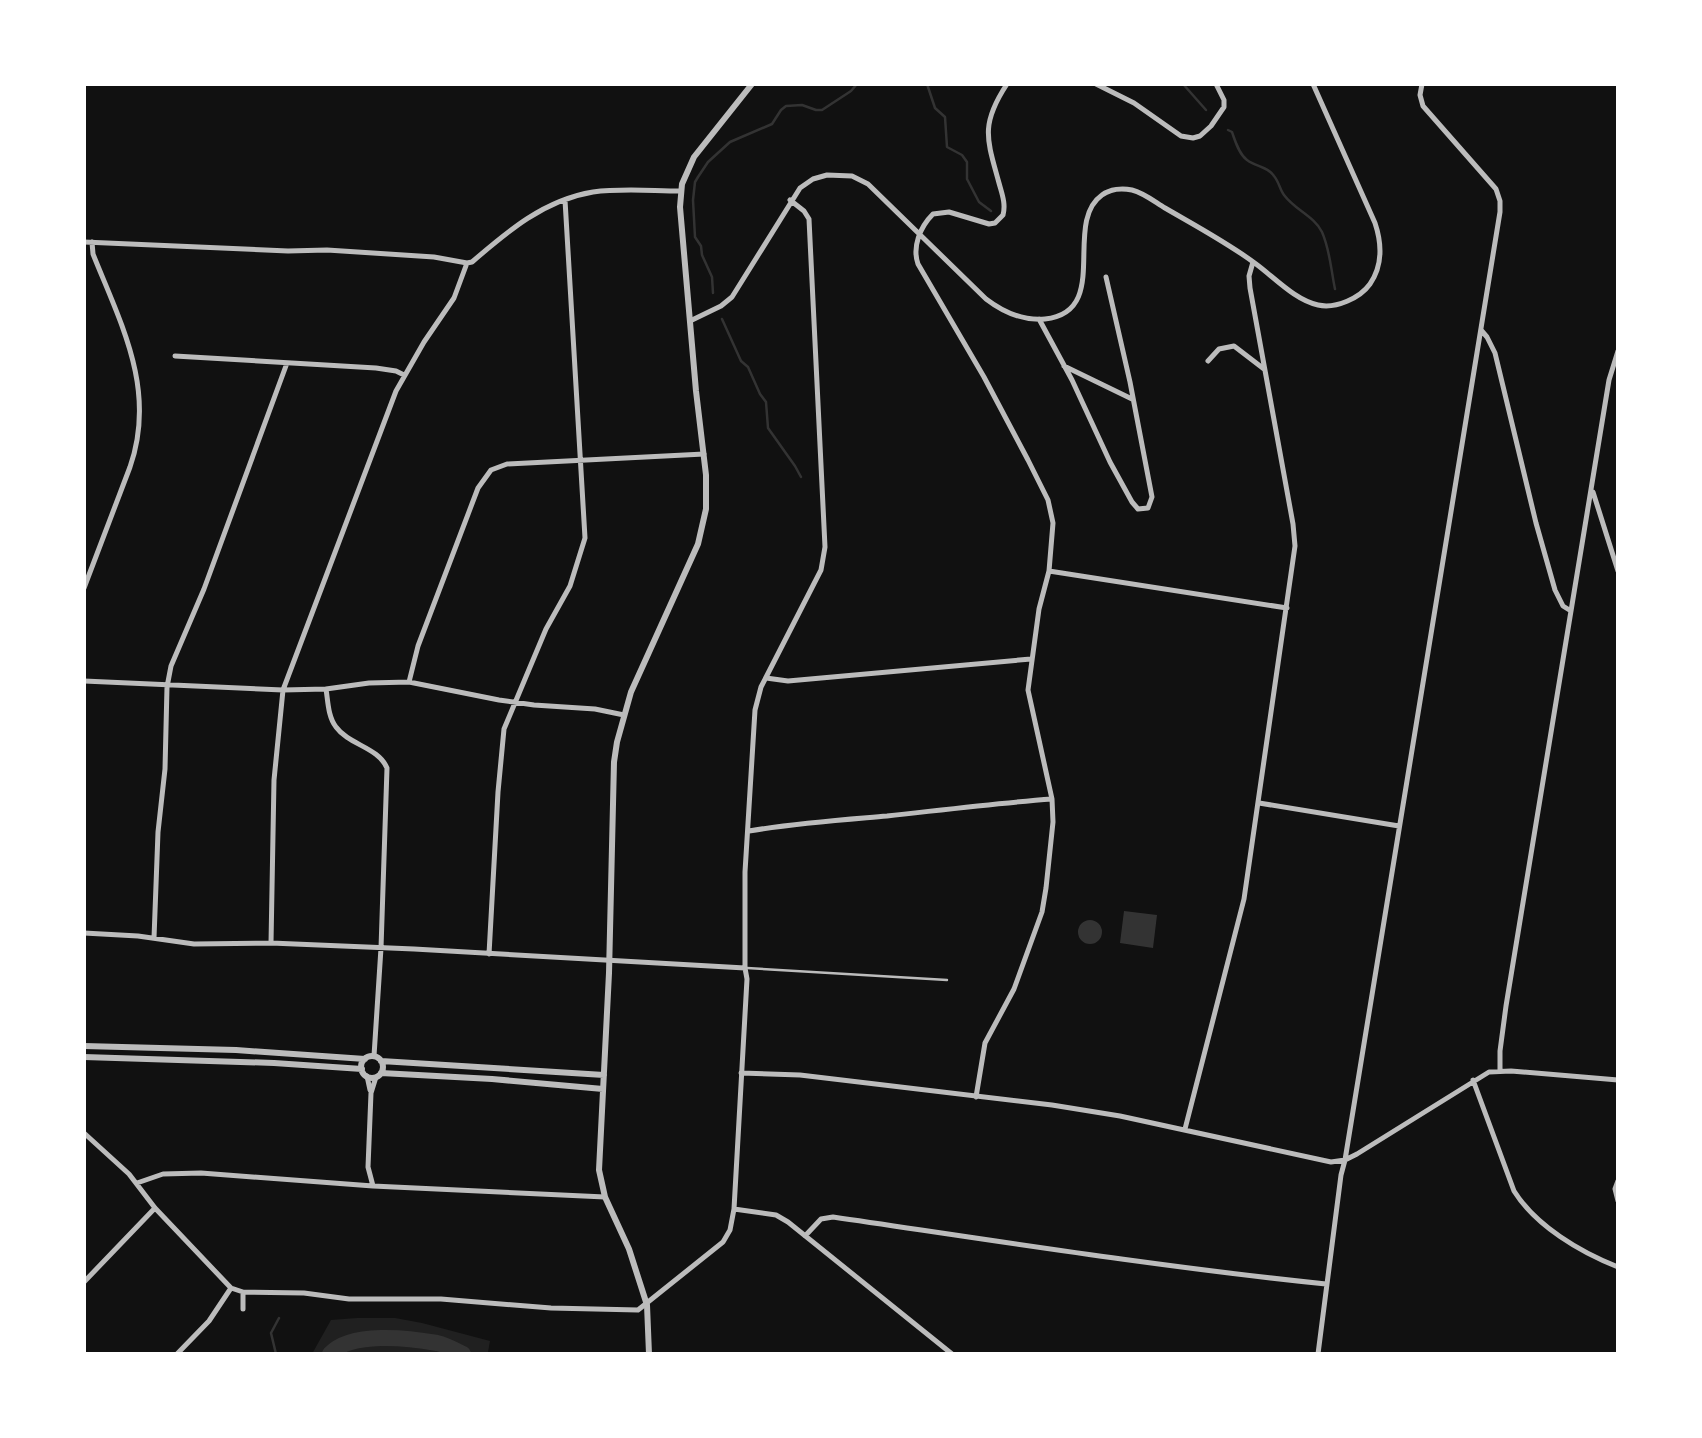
<svg xmlns="http://www.w3.org/2000/svg" width="1702" height="1438" font-family="'Fira Sans Condensed',sans-serif">
  <rect width="100%" height="100%" fill="#111"/>
  <!-- green -->
  <path fill="#202020" d="M 357,1318 L 395,1318 L 422,1323 L 490,1341 L 488,1352 L 490,1354 L 312,1354 L 331,1320 Z"/>
  <!-- water -->
  <path fill="#333" d="M 1124,911 L 1157,915 L 1153,948 L 1120,943 Z
    M1078 932a12 12 0 1 1 24 0a12 12 0 1 1-24 0Z"/>
  <g fill="none" stroke-linecap="round" stroke-linejoin="round">
    <!-- stream -->
    <path stroke="#333" stroke-width="2.5" d="M 927,84 L 935,108 L 945,117 L 947,147 L 962,155 L 967,162 L 967,179 L 979,202 L 991,211
      M 1183,84 L 1206,110
      M 1228,130 L 1232,132 C 1235,141 1239,154 1247,160 C 1256,167 1267,166 1274,176 C 1279,182 1280,190 1284,195 C 1295,210 1314,216 1322,232 C 1330,250 1331,270 1335,289
      M 713,293 L 712,277 L 702,255 L 701,246 L 695,237 L 693,200 L 695,182 L 698,177 L 708,162 L 730,142 L 772,124 L 781,110 L 786,106 L 802,105 L 816,110 L 822,110 L 851,91 L 857,84
      M 722,319 L 741,361 L 748,367 L 760,394 L 766,402 L 768,428 L 795,466 L 801,477
      M 276,1354 L 271,1333 L 279,1318"/>
    <!-- river -->
    <path stroke="#333" stroke-width="16" d="M 330,1354 C 351,1331 409,1338 437,1343 C 446,1345 455,1350 463,1354"/>
    <!-- service -->
    <path stroke="#bcbcbc" stroke-width="2.5" d="M 747,968 L 947,980"/>
    <!-- minor -->
    <path stroke="#bcbcbc" stroke-width="5" d="M 1096,84 L 1134,103 L 1181,136 L 1193,138 L 1200,136 L 1211,126 L 1224,107 L 1224,100 L 1216,84
      M 84,242 L 288,251 L 327,250 L 434,257 L 467,263 L 472,262 C 508,231 544,200 593,192 C 622,188 652,191 681,191
      M 1039,319 L 1072,380 L 1110,462 L 1132,502 L 1138,509 L 1148,508 L 1152,497 L 1130,382 L 1106,277
      M 690,321 L 721,306 L 732,297 L 800,188 L 813,179 L 827,175 L 852,176 L 868,184 L 986,299 C 1003,312 1023,321 1045,319 C 1112,312 1062,223 1102,195 C 1110,189 1122,188 1132,190 C 1144,193 1155,202 1165,208 C 1196,226 1228,243 1256,264 C 1275,278 1295,300 1318,305 C 1336,309 1360,298 1370,284 C 1383,265 1382,244 1375,223 L 1313,84
      M 1481,330 L 1487,337 L 1495,353 L 1536,523 L 1555,590 L 1563,606 L 1571,611
      M 175,356 L 376,368 L 396,371 L 404,375
      M 1208,361 L 1219,349 L 1234,346 L 1264,369
      M 1064,366 L 1132,399
      M 1593,492 L 1618,571
      M 1049,571 L 1287,608
      M 84,588 L 130,467 C 157,390 121,324 93,254 L 92,242
      M 766,678 L 788,681 L 1031,659
      M 84,681 L 283,690 L 326,689 L 369,683 L 409,682 L 499,700 L 534,705 L 595,709 L 624,715
      M 409,682 L 418,646 L 478,488 L 491,470 L 507,464 L 704,454
      M 326,689 C 328,701 328,717 336,727 C 349,745 378,747 387,768 L 381,948 L 374,1056
      M 1259,803 L 1399,826
      M 749,831 C 795,823 840,820 887,816 C 942,810 997,803 1052,799
      M 84,933 L 138,936 L 194,944 L 271,943 L 414,949 L 745,968
      M 154,938 L 158,832 L 165,769 L 167,687 L 171,666 L 204,589 L 287,363
      M 271,943 L 274,780 L 283,690 L 396,391 L 424,342 L 454,298 L 467,263
      M 489,954 L 498,792 L 504,729 L 546,629 L 570,586 L 585,538 L 565,200
      M 1500,1071 L 1500,1051 L 1506,1006 L 1609,380 L 1618,351
      M 741,1073 L 800,1075 L 1052,1105 L 1120,1116 L 1331,1162 L 1345,1160 L 1357,1154 L 1489,1072 L 1511,1071 L 1618,1080
      M 367,1076 L 370,1090
      M 1473,1080 L 1514,1191 C 1536,1226 1580,1252 1618,1267
      M 976,1097 L 985,1043 L 1014,989 L 1042,912 L 1046,888 L 1053,822 L 1052,799 L 1028,690 L 1039,609 L 1049,571 L 1053,523 L 1048,500 L 1028,460 L 984,377 L 918,264 C 912,247 920,227 933,214 L 949,212 L 989,224 L 995,223 L 1003,215 C 1006,204 1002,194 999,183 C 987,139 980,125 1007,84
      M 1185,1129 L 1244,899 L 1295,546 L 1293,524 L 1250,288 L 1249,276 L 1253,262
      M 84,1133 L 129,1174 L 155,1208 L 231,1288 L 243,1292 L 304,1293 L 349,1299 L 441,1299 L 551,1308 L 638,1310 L 723,1242 L 730,1230 L 734,1209 L 747,979 L 745,968 L 745,872 L 755,710 L 761,687 L 821,570 L 825,547 L 809,219 L 804,211 L 790,200
      M 1618,1181 L 1615,1189 L 1618,1201
      M 137,1183 L 163,1174 L 201,1173 L 373,1186 L 605,1197
      M 373,1186 L 368,1167 L 371,1093 L 376,1077
      M 734,1209 L 776,1215 L 788,1222 L 952,1354
      M 805,1236 L 821,1219 L 833,1217 C 997,1241 1161,1267 1326,1284
      M 84,1282 L 155,1208
      M 243,1292 L 243,1309
      M 177,1354 L 209,1321 L 231,1288
      M 1318,1354 L 1341,1175 L 1345,1160 L 1500,212 L 1500,201 L 1496,189 L 1423,106 L 1420,95 L 1422,84"/>
    <!-- tertiary -->
    <path stroke="#bcbcbc" stroke-width="6" d="M 84,1046 L 236,1050 L 365,1059
      M361 1067a11 11 0 1 1 22 0a11 11 0 1 1-22 0Z
      M 84,1057 L 274,1063 L 362,1069
      M 381,1061 L 604,1075
      M 381,1073 L 492,1079 L 603,1089
      M 649,1354 L 647,1305 L 629,1249 L 605,1197 L 599,1170 L 609,973 L 614,762 L 617,742 L 631,692 L 698,544 L 706,509 L 706,475 L 696,391 L 680,207 L 682,184 L 694,157 L 752,84"/>
  </g>
  <!-- border -->
  <rect width="1702" height="1438" fill="none" stroke="#ffffff" stroke-width="172"/>
</svg>
